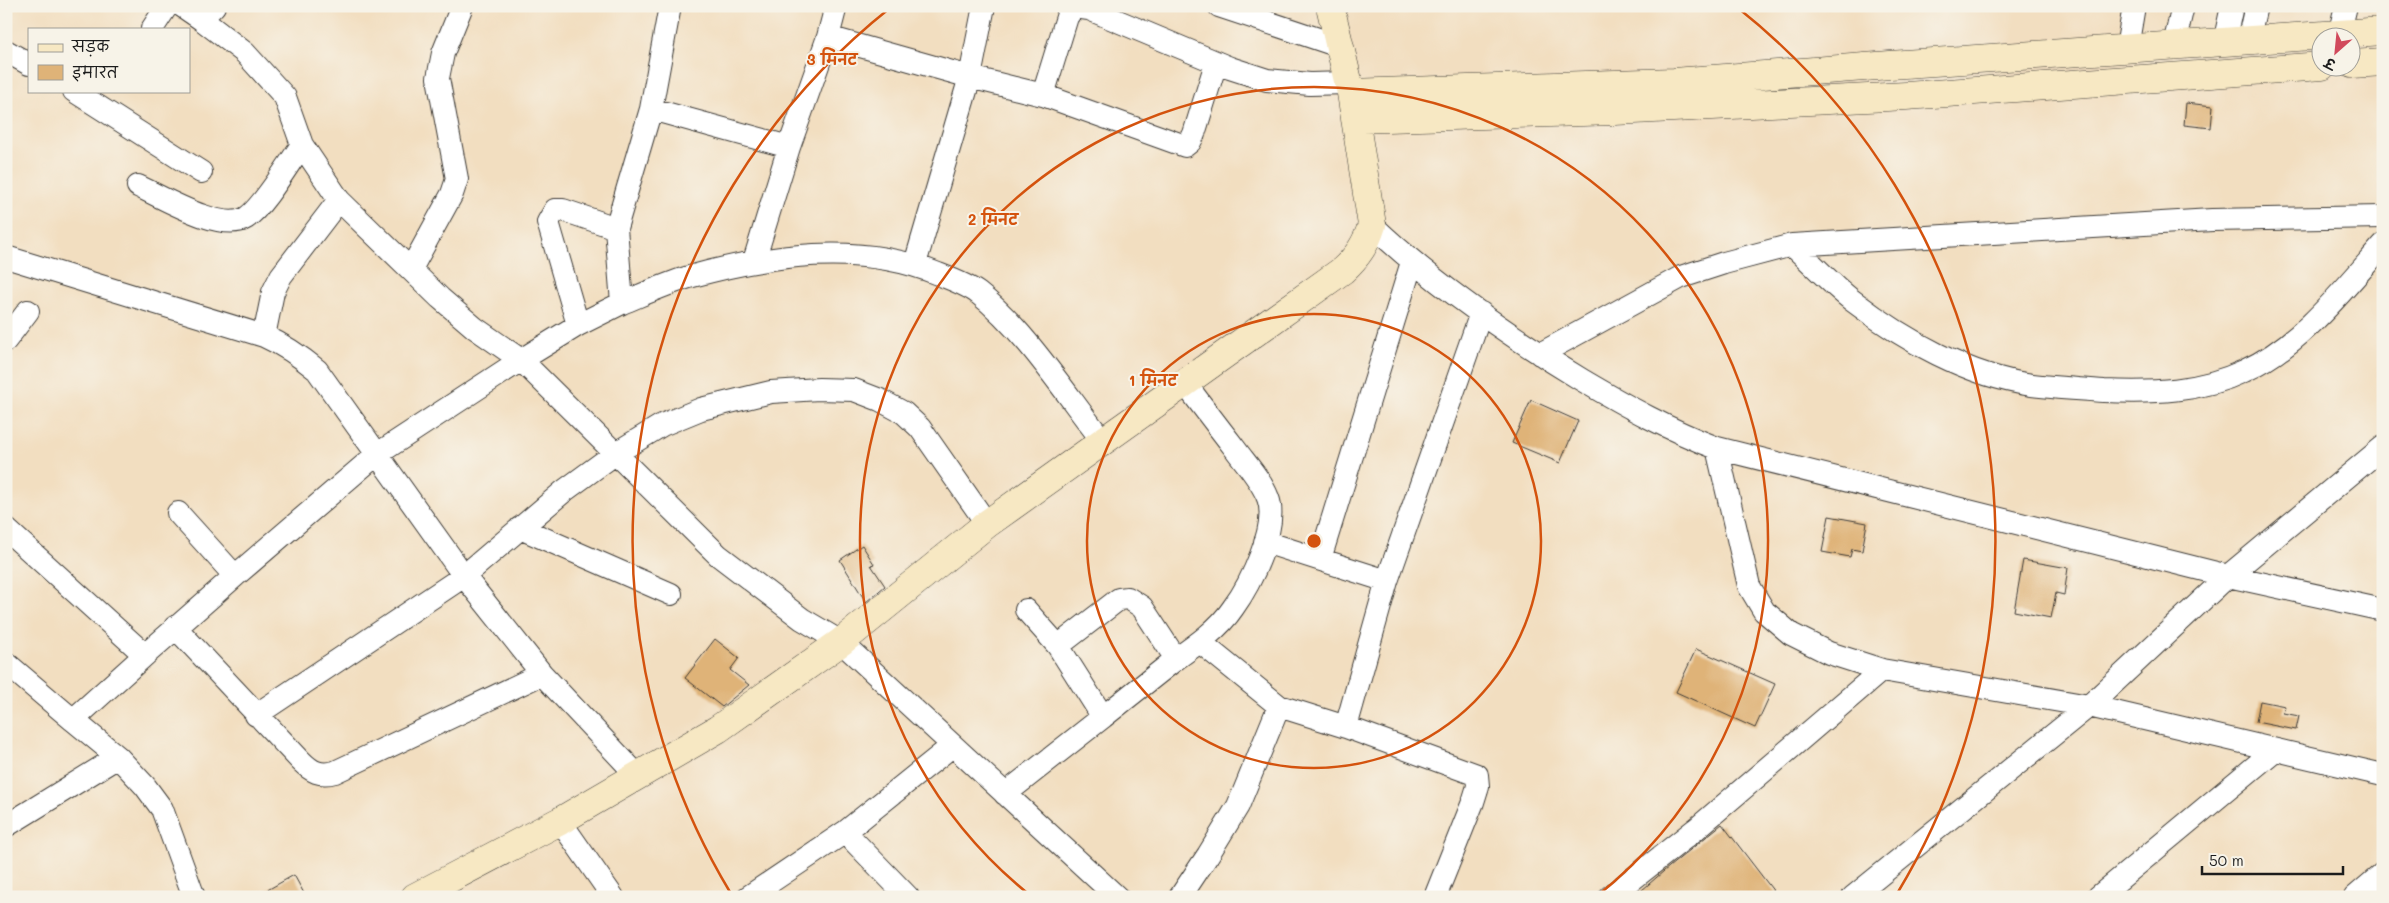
<svg xmlns="http://www.w3.org/2000/svg" width="2389" height="903" font-family="Mali,'Playpen Sans Deva',sans-serif">
  <rect width="100%" height="100%" fill="#f7f3e8"/>
  <filter id="ink" filterUnits="userSpaceOnUse"><feTurbulence type="fractalNoise" baseFrequency=".02" numOctaves="2"/><feDisplacementMap in="SourceGraphic" scale="10" xChannelSelector="R" yChannelSelector="G"/><feConvolveMatrix kernelMatrix="1 2 1 2 8 2 1 2 1" color-interpolation-filters="sRGB"/></filter>
  <filter id="wash" filterUnits="userSpaceOnUse"><feTurbulence type="fractalNoise" baseFrequency=".0096" numOctaves="4" result="noise"/><feDisplacementMap in="SourceGraphic" scale="20" xChannelSelector="R" yChannelSelector="G"/><feGaussianBlur stdDeviation="1.12" result="paint"/><feColorMatrix in="noise" values="0 0 0 0 0 0 0 0 0 0 0 0 0 0 0 0 0 1.4 0 .05"/><feComposite in="paint" operator="in"/></filter>
  <g filter="url(#wash)">
    <rect width="100%" height="100%" fill="#f2dec0"/>
    <g id="blocks">
      <!-- building -->
      <path fill="#dfb378" d="M 2186,103 L 2213,106 L 2211,128 L 2184,125 Z
        M 1531,400 L 1578,421 L 1560,463 L 1512,443 Z
        M 1829,516 L 1867,523 L 1862,551 L 1852,549 L 1850,557 L 1822,552 Z
        M 862,545 L 874,564 L 871,565 L 885,586 L 866,602 L 840,560 Z
        M 2023,560 L 2068,568 L 2064,595 L 2056,593 L 2051,618 L 2014,611 Z
        M 715,639 L 739,658 L 730,670 L 749,685 L 722,707 L 685,678 Z
        M 1696,649 L 1775,684 L 1755,728 L 1676,692 Z
        M 2260,701 L 2285,706 L 2283,713 L 2299,716 L 2296,730 L 2256,722 Z
        M 1722,824 L 1778,897 L 1634,897 L 1664,871 Z
        M 294,875 L 306,897 L 255,897 Z"/>
    </g>
  </g>
  <g filter="url(#ink)">
    <use href="#blocks" fill-opacity="0" stroke="#3c3935" stroke-width="1"/>
    <g fill="none" stroke-linecap="round" stroke-linejoin="round">
      <!-- street casing -->
      <g stroke="#3c3935" stroke-width="24">
        <path id="street" d="M 182,6 L 201,19 L 214,6
          M 984,6 L 970,77 L 1043,95 L 1067,17 L 1074,7 L 1089,9 L 1230,68 L 1267,80 L 1310,84 L 1347,83
          M 1219,6 L 1339,46
          M 201,19 L 245,53 L 285,97 L 302,145 L 339,200 L 440,298 L 475,328 L 521,360 L 578,325 L 548,222 L 555,210 L 563,210 L 616,228
          M 152,29 L 167,6
          M 2339,35 L 2346,6
          M 828,37 L 836,6
          M 2248,41 L 2256,6
          M 2224,43 L 2232,6
          M 2174,45 L 2183,6
          M 2127,48 L 2134,6
          M 6,51 L 29,64
          M 74,91 L 201,172
          M 1043,95 L 1185,146 L 1190,142 L 1194,134 L 1216,63
          M 651,109 L 670,6
          M 138,186 C 162,197 222,233 246,218 C 263,207 289,163 302,145
          M 1372,225 C 1435,285 1508,335 1582,380 C 1626,406 1669,430 1717,448 L 2228,576 L 2383,610
          M 1792,245 C 1812,263 1831,284 1853,301 C 1904,340 1968,376 2032,385 C 2056,388 2080,389 2104,391 C 2152,393 2200,392 2244,371 C 2300,346 2343,290 2383,245
          M 6,257 L 264,336 C 284,345 300,356 317,370 L 464,576 L 542,674
          M 754,261 L 789,147 L 828,37 L 970,77 L 915,264
          M 411,269 L 452,194 L 457,179 L 438,78 L 443,53 L 462,6
          M 622,303 C 644,294 666,284 689,277 C 768,255 860,241 938,274 C 951,279 967,285 978,293 C 1025,330 1065,393 1102,440
          M 578,325 L 622,303 L 616,228 L 651,109 L 789,147
          M 264,336 L 273,292 L 281,276 L 339,200
          M 6,340 L 28,311
          M 1540,354 L 1681,277 L 1724,263 L 1792,245 L 2212,220 L 2383,217
          M 1717,448 L 1749,586 L 1764,611 L 1791,634 L 1829,653 L 1882,670 L 2089,706 L 2383,775
          M 520,528 L 671,594
          M 6,529 L 145,655 L 73,720 L 118,757 L 6,826
          M 1265,542 L 1387,581
          M 1320,559 L 1412,262
          M 235,576 L 376,455 L 521,360 L 718,555 L 802,619 L 841,642 L 1117,897
          M 1026,610 L 1058,646
          M 175,627 L 301,761 C 312,772 320,776 335,772 L 542,674 L 637,775
          M 1200,642 L 1279,706 L 1346,727 L 1477,775 L 1478,786 L 1473,802 L 1435,897
          M 145,655 L 235,576 L 178,513
          M 6,663 L 73,720
          M 256,715 L 464,576 L 564,491 L 616,453 L 662,425 L 701,409 L 771,392 L 819,389 L 854,390 L 880,400 L 904,413 L 920,428 L 987,524
          M 1103,717 L 1176,659
          M 1346,727 L 1387,581 L 1481,313
          M 118,757 L 145,786 L 162,809 L 194,897
          M 1005,794 L 1103,717 L 1058,646 L 1119,599 L 1128,598 L 1142,607 L 1176,659 C 1196,645 1219,629 1233,608 C 1250,585 1279,526 1268,498 C 1261,480 1247,465 1236,450 C 1219,428 1202,406 1185,383
          M 560,821 L 613,897
          M 845,832 L 952,746
          M 748,897 L 845,832 L 908,897
          M 1180,897 L 1208,855 L 1238,806 L 1279,706
          M 1610,897 L 1696,829 L 1882,670
          M 1853,897 L 2089,706 L 2228,576 L 2383,447
          M 2098,897 L 2275,750
          M 2355,897 L 2383,873"/>
      </g>
      <!-- secondary casing -->
      <g stroke="#3c3935" stroke-width="29">
        <path id="secondary" d="M 2352,64 L 2383,62
          M 1351,93 L 1674,82 L 1890,65 L 2383,31
          M 1355,119 L 1615,111 L 1906,96 L 2322,66
          M 415,897 L 560,821 L 718,729 L 841,642 L 987,524 L 1343,270 C 1358,256 1366,244 1372,225 L 1351,93 L 1330,6"/>
      </g>
      <!-- street -->
      <use href="#street" stroke="#fff" stroke-width="22"/>
      <!-- secondary -->
      <use href="#secondary" stroke="#f7e8c3" stroke-width="28"/>
    </g>
  </g>
  <!-- distance rings -->
  <g fill="none" stroke="#d4530e" stroke-width="2.5">
    <circle cx="1314" cy="541" r="227"/>
    <path d="M1031 896A454 454 0 1 1 1597 896"/>
    <path d="M730 892A681 681 0 0 1 890 8M1738 8A681 681 0 0 1 1898 892"/>
  </g>
  <circle cx="1314" cy="541" r="8" fill="#d4530e" stroke="#f7f3e8" stroke-width="2.5"/>
  <g font-size="15" text-anchor="middle" font-weight="bold" fill="#d4530e" stroke="#f7f3e8" stroke-width="4" stroke-linejoin="round" paint-order="stroke">
    <text x="832" y="65">3 मिनट</text>
    <text x="993" y="225">2 मिनट</text>
    <text x="1153" y="386">1 मिनट</text>
  </g>
  <!-- margin -->
  <rect width="2389" height="903" fill="none" stroke="#f7f3e8" stroke-width="25"/>
  <!-- legend -->
  <rect x="28" y="28" width="162" height="65" fill="#f7f3e8" stroke="#9f9d96"/>
  <rect x="38" y="44" width="25" height="8" fill="#f7e8c3" stroke="#9f9d96"/>
  <text x="72" y="52" font-size="15" fill="#1c1c1c">सड़क</text>
  <rect x="38" y="65" width="25" height="15" fill="#dfb378" stroke="#9f9d96"/>
  <text x="72" y="78" font-size="15" fill="#1c1c1c">इमारत</text>
  <!-- north arrow -->
  <g transform="translate(2336 52) rotate(207)"><circle r="24" fill="#f7f3e8" stroke="#9f9d96"/>
  <path d="M0-4L9 19L0 12L-9 19Z" fill="#d1495b"/>
  <text y="-8" font-size="14" font-weight="bold" text-anchor="middle" fill="#1c1c1c">उ</text>
  </g>
  <!-- scale -->
  <path d="M2202 866v8h141v-8" fill="none" stroke="#1c1c1c" stroke-width="2.5"/>
  <text x="2209" y="866" font-size="15" fill="#1c1c1c" stroke="#f7f3e8" stroke-width="4" paint-order="stroke">50 m</text>
</svg>
